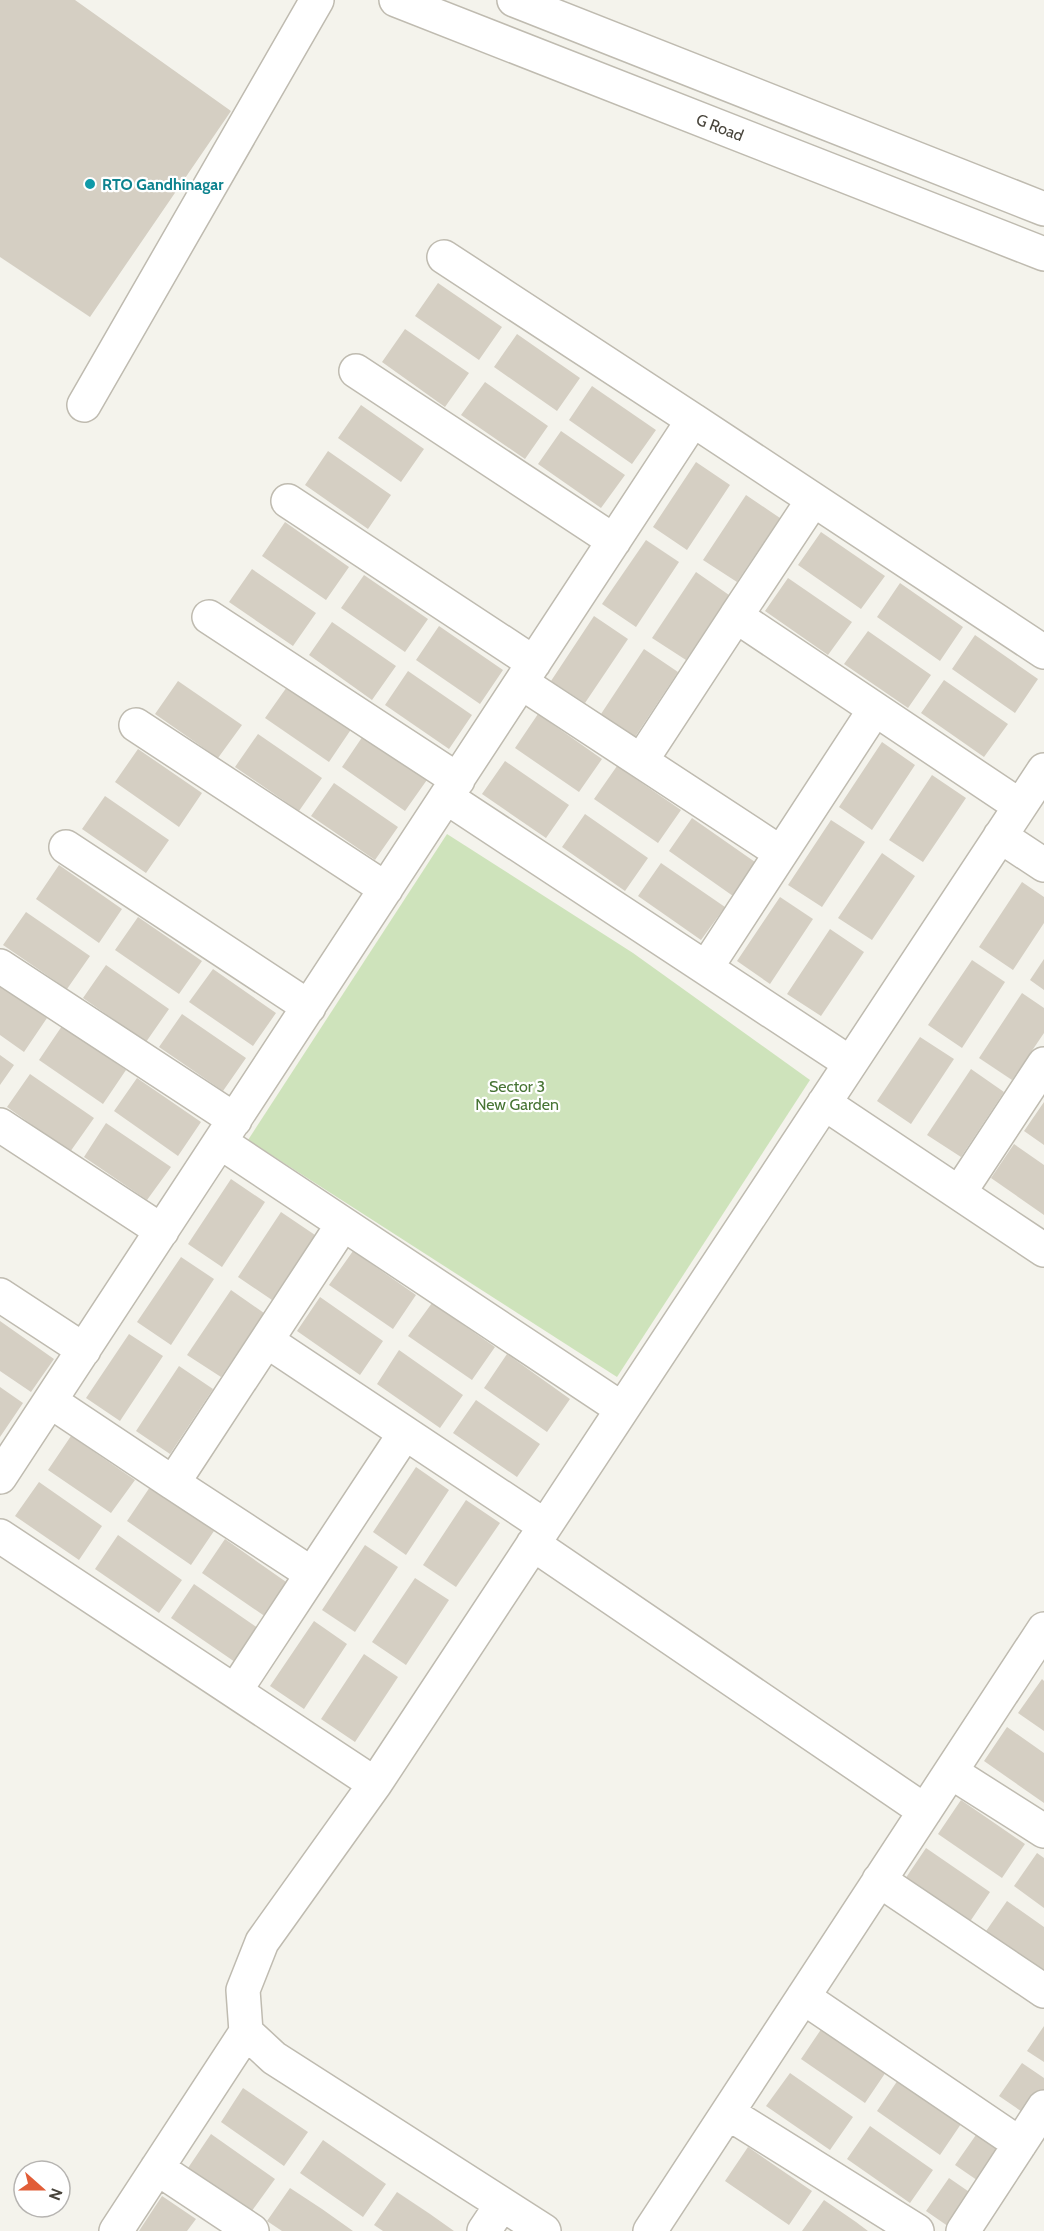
<svg xmlns="http://www.w3.org/2000/svg" width="1044" height="2231" font-family="Cabin,sans-serif">
  <rect width="100%" height="100%" fill="#f4f3ec"/>
  <!-- green -->
  <path fill="#cee3bb" d="M 447,834 L 633,953 L 810,1080 L 617,1377 L 248,1140 Z"/>
  <!-- building -->
  <path fill="#d5cfc3" d="M 0,0 L 75,0 L 231,111 L 90,317 L 0,257 Z
    M 438,283 L 502,327 L 479,360 L 415,316 Z
    M 405,329 L 469,373 L 445,407 L 382,362 Z
    M 517,334 L 580,378 L 557,411 L 494,367 Z
    M 485,382 L 548,426 L 525,459 L 461,415 Z
    M 592,386 L 656,430 L 632,464 L 569,420 Z
    M 361,405 L 424,449 L 401,482 L 338,438 Z
    M 561,431 L 625,475 L 601,508 L 538,464 Z
    M 328,451 L 391,495 L 368,529 L 305,485 Z
    M 696,462 L 730,485 L 687,550 L 653,527 Z
    M 746,495 L 780,518 L 737,582 L 703,560 Z
    M 285,522 L 349,567 L 326,600 L 262,556 Z
    M 821,532 L 885,576 L 861,609 L 798,565 Z
    M 646,540 L 679,562 L 636,627 L 602,604 Z
    M 252,569 L 316,613 L 293,646 L 229,602 Z
    M 696,572 L 729,595 L 686,660 L 652,638 Z
    M 364,575 L 428,619 L 405,652 L 341,608 Z
    M 788,578 L 852,622 L 828,655 L 765,611 Z
    M 900,583 L 963,627 L 940,661 L 877,617 Z
    M 594,616 L 628,639 L 585,703 L 551,681 Z
    M 332,622 L 396,666 L 372,700 L 309,655 Z
    M 439,626 L 503,670 L 480,704 L 416,660 Z
    M 868,631 L 931,675 L 908,708 L 844,664 Z
    M 975,635 L 1038,679 L 1015,713 L 952,669 Z
    M 644,649 L 678,672 L 635,737 L 601,714 Z
    M 408,671 L 472,715 L 449,749 L 385,705 Z
    M 944,680 L 1008,724 L 984,757 L 921,713 Z
    M 178,681 L 242,725 L 218,758 L 155,714 Z
    M 289,684 L 352,728 L 329,762 L 265,718 Z
    M 538,714 L 602,759 L 579,792 L 515,748 Z
    M 365,733 L 429,777 L 405,811 L 342,767 Z
    M 258,734 L 322,778 L 299,811 L 235,767 Z
    M 882,742 L 915,765 L 872,830 L 839,807 Z
    M 138,749 L 202,793 L 179,827 L 115,782 Z
    M 505,761 L 569,805 L 546,838 L 482,794 Z
    M 617,766 L 681,810 L 658,843 L 594,799 Z
    M 932,775 L 966,798 L 923,862 L 889,840 Z
    M 334,783 L 398,827 L 375,860 L 311,816 Z
    M 105,796 L 169,840 L 146,873 L 82,829 Z
    M 585,814 L 648,858 L 625,891 L 562,847 Z
    M 692,818 L 755,862 L 733,896 L 669,851 Z
    M 831,820 L 865,842 L 822,907 L 788,885 Z
    M 882,853 L 915,876 L 872,940 L 838,918 Z
    M 661,863 L 725,907 L 701,940 L 638,896 Z
    M 59,865 L 122,909 L 99,943 L 36,899 Z
    M 1022,882 L 1044,897 L 1044,923 L 1013,970 L 979,947 Z
    M 780,897 L 813,919 L 770,984 L 737,961 Z
    M 26,912 L 90,956 L 67,989 L 3,945 Z
    M 138,917 L 202,961 L 179,994 L 115,950 Z
    M 830,929 L 864,952 L 821,1016 L 787,994 Z
    M 1044,959 L 1044,990 L 1030,980 Z
    M 972,960 L 1005,982 L 962,1048 L 928,1025 Z
    M 106,965 L 169,1009 L 146,1042 L 83,998 Z
    M 213,969 L 276,1013 L 253,1046 L 189,1002 Z
    M 0,986 L 47,1018 L 24,1052 L 0,1035 Z
    M 1022,993 L 1044,1008 L 1044,1033 L 1012,1080 L 979,1058 Z
    M 182,1014 L 246,1058 L 223,1091 L 159,1047 Z
    M 62,1026 L 126,1070 L 103,1104 L 39,1060 Z
    M 920,1037 L 954,1059 L 911,1124 L 877,1101 Z
    M 0,1055 L 14,1065 L 0,1085 Z
    M 971,1069 L 1004,1092 L 961,1157 L 927,1135 Z
    M 30,1074 L 94,1118 L 70,1152 L 7,1107 Z
    M 137,1078 L 201,1122 L 178,1156 L 114,1111 Z
    M 1044,1102 L 1044,1145 L 1024,1131 Z
    M 106,1123 L 171,1167 L 147,1200 L 84,1157 Z
    M 1014,1144 L 1044,1165 L 1044,1215 L 991,1178 Z
    M 231,1179 L 265,1202 L 222,1267 L 188,1244 Z
    M 281,1212 L 315,1235 L 272,1300 L 238,1277 Z
    M 353,1251 L 416,1295 L 393,1329 L 329,1285 Z
    M 181,1257 L 214,1279 L 171,1345 L 137,1322 Z
    M 231,1290 L 264,1313 L 221,1377 L 187,1355 Z
    M 320,1297 L 383,1341 L 360,1375 L 297,1331 Z
    M 432,1303 L 495,1347 L 472,1380 L 408,1336 Z
    M 0,1321 L 54,1359 L 31,1392 L 0,1371 Z
    M 129,1334 L 163,1356 L 120,1421 L 86,1398 Z
    M 399,1350 L 463,1395 L 440,1428 L 377,1384 Z
    M 507,1354 L 570,1399 L 547,1432 L 484,1388 Z
    M 179,1366 L 213,1389 L 170,1454 L 136,1431 Z
    M 0,1387 L 23,1403 L 0,1437 Z
    M 476,1400 L 540,1444 L 517,1477 L 453,1433 Z
    M 71,1436 L 135,1480 L 111,1513 L 48,1470 Z
    M 416,1467 L 449,1490 L 406,1555 L 373,1532 Z
    M 39,1482 L 102,1526 L 79,1560 L 15,1516 Z
    M 150,1487 L 214,1531 L 191,1565 L 127,1521 Z
    M 466,1500 L 500,1523 L 456,1587 L 423,1565 Z
    M 118,1535 L 182,1580 L 159,1613 L 95,1569 Z
    M 225,1539 L 289,1584 L 266,1617 L 202,1573 Z
    M 365,1545 L 398,1567 L 355,1632 L 322,1610 Z
    M 415,1578 L 449,1600 L 406,1665 L 372,1642 Z
    M 194,1584 L 258,1628 L 235,1662 L 171,1618 Z
    M 314,1621 L 347,1644 L 304,1709 L 270,1686 Z
    M 364,1654 L 398,1677 L 355,1742 L 321,1719 Z
    M 1042,1679 L 1044,1681 L 1044,1731 L 1018,1713 Z
    M 1007,1727 L 1044,1753 L 1044,1803 L 984,1761 Z
    M 961,1800 L 1025,1844 L 1002,1878 L 938,1834 Z
    M 926,1848 L 990,1892 L 967,1926 L 903,1882 Z
    M 1037,1853 L 1044,1858 L 1044,1908 L 1014,1886 Z
    M 1007,1901 L 1044,1927 L 1044,1977 L 984,1934 Z
    M 824,2025 L 888,2069 L 865,2103 L 801,2059 Z
    M 1044,2026 L 1044,2062 L 1027,2051 Z
    M 1022,2063 L 1044,2078 L 1044,2099 L 1031,2118 L 999,2096 Z
    M 790,2073 L 853,2117 L 830,2150 L 766,2106 Z
    M 900,2077 L 963,2121 L 940,2155 L 877,2111 Z
    M 243,2088 L 308,2132 L 284,2166 L 221,2122 Z
    M 870,2126 L 933,2170 L 910,2203 L 847,2159 Z
    M 978,2132 L 1010,2154 L 987,2187 L 955,2165 Z
    M 211,2134 L 275,2179 L 251,2212 L 188,2168 Z
    M 323,2140 L 386,2184 L 363,2217 L 300,2173 Z
    M 748,2147 L 812,2191 L 789,2225 L 725,2181 Z
    M 949,2178 L 981,2200 L 955,2231 L 926,2211 Z
    M 290,2188 L 322,2209 L 353,2231 L 282,2231 L 267,2221 Z
    M 397,2192 L 430,2214 L 454,2231 L 383,2231 L 374,2225 Z
    M 162,2196 L 196,2219 L 187,2231 L 139,2231 Z
    M 824,2200 L 856,2222 L 868,2231 L 802,2231 Z"/>
  <g fill="none" stroke-linecap="round" stroke-linejoin="round">
    <!-- minor casing -->
    <g stroke="#bfbbb0" stroke-width="36">
      <path id="minor" d="M 396,0 L 1044,254
        M 514,0 L 1044,209
        M 444,257 L 693,420
        M 356,371 L 614,541
        M 84,405 L 317,0
        M 813,500 L 736,616 L 1020,806
        M 288,501 L 534,663
        M 209,617 L 458,780
        M 522,683 L 781,853
        M 136,725 L 386,889
        M 641,761 L 736,616
        M 446,797 L 850,1063
        M 1000,836 L 1044,865
        M 66,847 L 309,1007
        M 0,966 L 235,1120
        M 706,968 L 875,709
        M 824,1103 L 1044,1250
        M 0,1125 L 162,1231
        M 220,1142 L 622,1409
        M 959,1193 L 1044,1064
        M 0,1295 L 84,1350
        M 267,1341 L 405,1433
        M 50,1401 L 173,1483 L 343,1224
        M 0,1477 L 693,420 L 1044,652
        M 173,1483 L 312,1574 L 235,1691
        M 0,1536 L 375,1784
        M 533,1544 L 925,1811
        M 312,1574 L 405,1433 L 545,1526
        M 951,1772 L 1044,1831
        M 879,1880 L 1044,1991
        M 803,1997 L 1020,2144
        M 728,2113 L 917,2231
        M 157,2168 L 252,2231
        M 116,2231 L 246,2032
        M 484,2231 L 502,2204
        M 544,2231 L 274,2058 L 246,2032 L 243,1990 L 262,1942 L 375,1784 L 1044,770
        M 650,2231 L 1044,1629
        M 963,2231 L 1044,2107"/>
    </g>
    <!-- minor -->
    <use href="#minor" stroke="#fff" stroke-width="33"/>
  </g>
  <!-- markers -->
  <circle fill="#0f9aa8" stroke="#fff" stroke-width="2" cx="90" cy="184" r="6"/>
  <g text-anchor="middle" stroke-width="4.5" stroke-linejoin="round" paint-order="stroke">
    <!-- street labels -->
    <g font-size="16" fill="#48443b" stroke="#fff">
      <text transform="translate(720 127) rotate(21)" y="6">G Road</text>
    </g>
    <!-- culture labels -->
    <g font-size="16" font-weight="bold" fill="#0d838f" stroke="#fff" text-anchor="start">
      <text x="102" y="190">RTO Gandhinagar</text>
    </g>
    <!-- park labels -->
    <g font-size="16" fill="#477434" stroke="#fff">
      <text x="517" y="1092">Sector 3<tspan x="517" dy="18">New Garden</tspan></text>
    </g>
  </g>
  <!-- north arrow -->
  <g transform="translate(42 2189) rotate(111)"><circle r="28" fill="#ffffff" stroke="#b6b4b1" stroke-width="1.5"/>
  <path d="M0-4.5L10 22L0 15L-10 22Z" fill="#e15d37"/>
  <text y="-9" font-size="16" font-weight="bold" text-anchor="middle" fill="#48443b">N</text>
  </g>
</svg>
